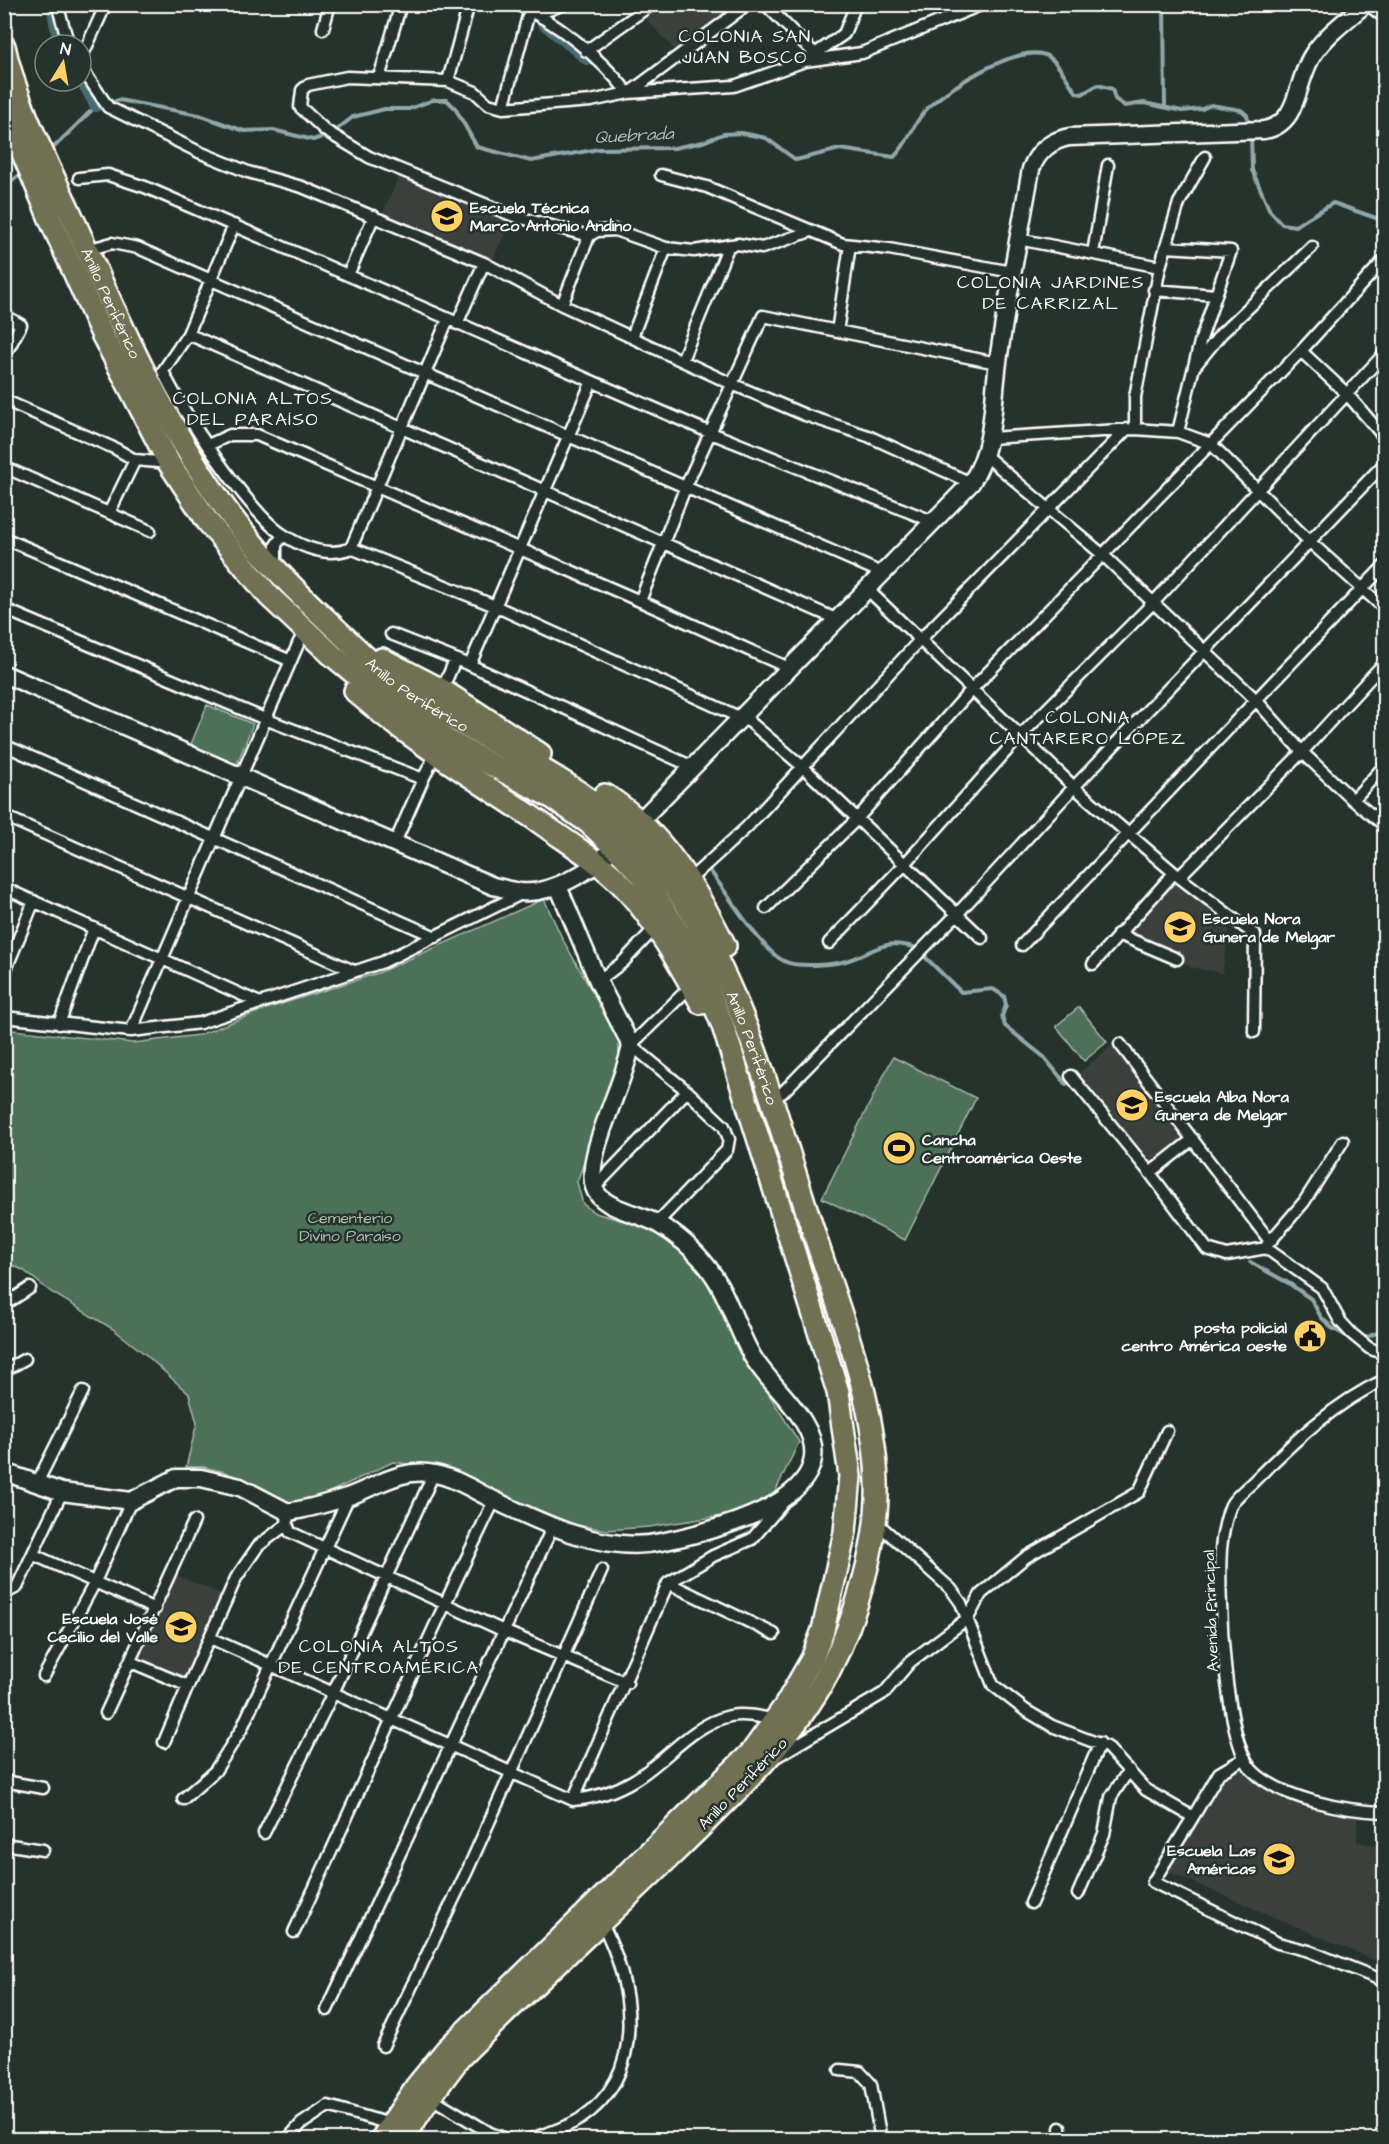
<svg xmlns="http://www.w3.org/2000/svg" width="1389" height="2144" font-family="'Architects Daughter',sans-serif">
  <rect width="100%" height="100%" fill="#26332d"/>
  <filter id="ink" filterUnits="userSpaceOnUse"><feTurbulence type="fractalNoise" baseFrequency=".0167" numOctaves="2"/><feDisplacementMap in="SourceGraphic" scale="12" xChannelSelector="R" yChannelSelector="G"/><feConvolveMatrix kernelMatrix="1 2 1 2 8 2 1 2 1" color-interpolation-filters="sRGB"/></filter>
  <g filter="url(#ink)">
    <!-- built -->
    <path fill="#3b413e" d="M 656,5 L 734,5 L 676,51 L 643,16 Z
      M 401,172 L 512,218 L 491,263 L 382,215 Z
      M 1175,878 L 1231,921 L 1222,973 L 1191,967 L 1181,961 L 1183,956 L 1125,933 Z
      M 1114,1044 L 1185,1136 L 1150,1163 L 1079,1073 Z
      M 176,1575 L 225,1596 L 186,1681 L 137,1659 Z
      M 1242,1764 L 1248,1775 L 1275,1792 L 1323,1809 L 1357,1815 L 1357,1842 L 1384,1847 L 1384,1964 L 1167,1871 L 1221,1776 Z"/>
    <!-- green -->
    <path fill="#4e6f59" stroke="#a6b7ac" stroke-width="1.5" d="M 207,705 L 253,724 L 235,769 L 189,749 Z
      M 544,899 L 563,940 L 618,1037 L 619,1055 L 616,1073 L 577,1182 L 583,1204 L 595,1213 L 656,1230 L 688,1256 L 709,1278 L 744,1355 L 799,1442 L 774,1494 L 752,1511 L 649,1527 L 607,1530 L 572,1524 L 444,1469 L 393,1462 L 311,1501 L 290,1504 L 225,1472 L 204,1467 L 186,1467 L 197,1423 L 189,1394 L 145,1354 L 113,1329 L 51,1292 L 23,1270 L 5,1262 L 4,1029 L 133,1043 L 199,1035 L 263,1010 L 378,973 Z
      M 1079,1007 L 1107,1042 L 1084,1061 L 1056,1026 Z
      M 893,1057 L 976,1098 L 905,1240 L 822,1198 Z"/>
    <g fill="none" stroke-linecap="round" stroke-linejoin="round">
      <!-- stream -->
      <path stroke="#92a7a9" stroke-width="4" d="M 1164,4 L 1165,107
        M 110,103 L 119,100 L 199,115 L 244,131 L 273,130 L 313,140 L 331,134 L 353,117 L 385,109 L 409,109 L 433,100 L 447,100 L 455,108 L 477,147 L 531,161 L 599,149 L 674,148 L 703,142 L 723,134 L 742,133 L 766,138 L 796,160 L 840,149 L 894,157 C 908,144 912,126 924,112 C 943,90 1022,40 1049,57 C 1061,65 1068,83 1077,93 L 1082,94 L 1098,85 L 1112,89 L 1115,99 L 1125,106 L 1144,103 L 1182,111 L 1202,109 L 1211,105 L 1241,110 L 1247,115 L 1249,126
        M 1251,134 L 1252,170 L 1270,211 L 1282,224 L 1295,226 L 1333,203 L 1376,218 L 1384,218
        M 49,152 L 96,106 L 101,105
        M 4,185 L 24,173
        M 711,872 C 727,893 762,951 784,961 C 797,968 838,965 852,959 C 880,948 885,939 917,948
        M 921,953 L 961,992 L 993,989 L 1004,996 L 1006,1005 L 1002,1016 L 1005,1026 L 1044,1057 L 1066,1084
        M 1250,1262 L 1290,1284 L 1311,1299 L 1321,1317 L 1332,1328 L 1350,1338
        M 1362,1339 L 1384,1330"/>
      <!-- canal -->
      <path stroke="#496c70" stroke-width="12" d="M 52,4 L 57,33 L 63,45
        M 543,23 L 587,59
        M 81,79 L 96,106"/>
      <!-- street casing -->
      <g stroke="#fff" stroke-width="15">
        <path id="street" d="M 57,4 L 69,45
          M 516,4 C 557,22 601,58 628,93
          M 765,4 L 815,54
          M 1367,4 L 1384,17
          M 538,14 L 564,4
          M 323,29 L 330,4
          M 586,51 L 652,4
          M 809,58 L 844,34 L 856,4
          M 81,59 L 106,4
          M 81,67 L 108,107 L 199,152 L 248,172 L 302,187 L 484,263 L 562,305 L 732,384 L 805,415 L 868,436 L 971,483
          M 379,78 L 401,4
          M 448,81 L 469,4
          M 629,93 L 748,4
          M 503,108 L 531,5
          M 661,175 L 707,187 L 843,244 L 889,249 L 1012,272
          M 79,178 L 108,175 L 145,187 L 711,433 L 932,521
          M 234,225 L 188,334 L 163,371 C 178,407 250,513 282,534 C 303,548 327,558 351,548 L 495,606 L 750,722 L 803,767 L 982,938
          M 589,236 L 597,231 L 615,230 L 666,248 L 694,251 L 738,244 L 762,248 L 811,231
          M 1018,239 L 1160,267
          M 1166,247 L 1231,251 L 1200,342 L 1178,432
          M 87,250 L 112,243 L 138,248 L 882,573
          M 1093,253 L 1108,165
          M 348,275 L 374,216
          M 1154,290 L 1216,295
          M 562,305 L 589,236 L 514,216 L 369,157 L 326,131 L 300,107 L 302,90 L 308,85 L 347,77 L 448,81 L 475,92 L 488,104 L 503,108 L 591,101 L 628,93 L 734,86 L 805,61 L 862,53 L 983,4
          M 4,315 L 21,325 L 4,357
          M 457,324 L 484,263
          M 837,332 L 850,245
          M 188,334 L 836,619
          M 632,337 L 666,248
          M 1301,351 L 1347,394 L 1384,437
          M 682,360 L 729,245
          M 1195,366 L 1221,334 L 1312,247
          M 4,400 L 116,449 L 135,460 L 169,463
          M 1135,429 L 1135,397 L 1160,267 L 1179,203 L 1205,157
          M 990,438 L 1135,429 L 1178,432 L 1211,444 L 1310,542 L 1384,608
          M 208,445 L 230,435 L 257,435 L 640,601 L 789,668
          M 986,456 L 1103,555 L 1256,700 L 1302,752 L 1353,800 L 1384,825
          M 4,467 L 150,531
          M 109,513 L 135,460
          M 4,538 L 291,661
          M 351,548 L 448,319
          M 276,565 L 276,545 L 283,535
          M 867,589 L 1074,787 L 1179,877 L 1302,752 L 1384,663
          M 640,601 L 686,486 L 763,316 L 997,363
          M 4,609 L 265,719 L 423,779 L 436,753
          M 391,634 L 470,665 L 693,767
          M 470,665 L 592,381
          M 442,690 L 455,660
          M 4,745 L 436,937
          M 1353,800 L 1384,766
          M 4,816 L 354,971
          M 394,845 L 423,779
          M 1179,877 L 1255,935 L 1254,1032
          M 688,881 L 747,827 L 920,640 L 1127,429
          M 4,888 L 260,1003
          M 766,908 L 856,820 L 972,689 L 1301,351 L 1384,260
          M 1118,934 L 1177,959
          M 829,943 L 904,865 L 1020,736 L 1153,603 L 1384,354
          M 1022,945 L 1384,566
          M 1093,964 L 1174,873
          M 4,974 L 34,901
          M 598,981 L 623,962 L 655,928
          M 4,1017 L 131,1031 L 200,1023 L 383,962 L 523,893
          M 59,1024 L 94,928
          M 131,1031 L 299,642
          M 1120,1044 L 1269,1240
          M 1071,1076 L 1150,1173 L 1207,1249 L 1227,1255 L 1266,1248 L 1322,1288 L 1340,1321 L 1352,1334 L 1369,1348 L 1384,1354
          M 782,1093 L 958,913 L 1074,787 L 1384,464
          M 1150,1173 L 1193,1139
          M 594,1188 L 687,1091
          M 657,1223 L 727,1150 L 729,1139 L 724,1126 L 687,1091 L 631,1045 L 691,986
          M 1267,1245 L 1304,1202 L 1343,1141
          M 4,1305 L 30,1288
          M 4,1371 L 25,1359
          M 1384,1380 C 1334,1403 1292,1443 1253,1482 C 1246,1489 1235,1497 1231,1505 C 1226,1517 1222,1536 1221,1549 C 1218,1592 1224,1742 1253,1771 C 1282,1799 1346,1811 1384,1812
          M 37,1483 L 83,1391
          M 288,1512 L 287,1524 L 290,1532 L 506,1632 L 627,1683
          M 876,1522 L 951,1589 L 961,1603 L 993,1685 L 1025,1710 L 1052,1726 L 1107,1747 L 1146,1790 L 1193,1817 L 1219,1773 L 1245,1758
          M 34,1555 L 155,1609
          M 668,1583 L 774,1634
          M 4,1594 L 17,1587 L 62,1492
          M 210,1638 L 573,1800 C 594,1798 616,1791 634,1780 C 666,1761 692,1724 730,1716 C 745,1713 761,1717 776,1720
          M 131,1662 L 188,1686 L 236,1578 L 258,1546 L 287,1524
          M 44,1676 L 94,1584 L 131,1501
          M 106,1713 L 194,1521
          M 164,1742 L 188,1686
          M 776,1757 L 884,1693 L 910,1662 L 968,1618 L 981,1594 L 1026,1557 L 1139,1492 L 1167,1431
          M 4,1781 L 43,1788
          M 183,1799 L 215,1771 L 241,1730 L 349,1496
          M 573,1800 L 668,1583 L 713,1556 L 752,1539 L 782,1504
          M 1193,1817 L 1153,1882 L 1278,1943 L 1309,1951 L 1384,1981
          M 264,1833 L 333,1693 L 434,1473
          M 4,1844 L 43,1850
          M 1078,1894 L 1104,1834 L 1111,1797 L 1129,1770
          M 1031,1903 L 1100,1743
          M 294,1932 C 361,1788 425,1643 494,1501
          M 327,2010 L 553,1526
          M 383,2046 L 468,1869 L 602,1570
          M 840,2070 L 860,2072 L 871,2084 L 881,2140
          M 430,2097 L 490,2133 L 509,2140
          M 1060,2128 L 1061,2140
          M 287,2140 L 301,2124 L 328,2106 L 390,2124
          M 529,2140 C 546,2133 564,2129 580,2119 C 648,2074 634,1985 602,1923"/>
      </g>
      <!-- secondary casing -->
      <g stroke="#fff" stroke-width="21">
        <path id="secondary" d="M 4,674 L 493,886 C 502,888 511,891 521,892 C 548,895 591,872 609,852
          M 638,823 L 971,483 C 996,445 992,399 999,355 C 1008,293 1020,231 1031,169 C 1038,151 1050,141 1069,137 L 1264,130 C 1301,124 1295,79 1314,53 C 1327,34 1348,19 1365,4
          M 4,1472 L 62,1492 L 131,1501 L 176,1478 L 201,1478 L 240,1487 L 288,1512 C 308,1509 328,1503 347,1497 C 376,1487 401,1467 435,1474 C 456,1478 475,1491 494,1500 C 543,1524 606,1554 661,1542 C 709,1532 851,1500 804,1423 C 790,1398 765,1379 751,1354 C 727,1309 727,1280 685,1243 C 677,1236 667,1229 658,1224 C 640,1213 600,1209 594,1187 C 584,1154 626,1081 631,1045 L 598,981 L 558,886"/>
      </g>
      <!-- highway casing -->
      <g stroke="#fff" stroke-width="26">
        <g id="highway">
          <path id="s1" d="M 4,46 C 16,104 49,166 73,219 C 117,316 161,418 223,505 C 254,549 292,588 331,624 C 352,644 373,666 396,683 C 479,743 583,775 651,856 C 739,962 771,1102 813,1230 C 839,1312 874,1395 877,1482 C 879,1542 856,1619 828,1673 C 792,1740 738,1790 684,1843 C 610,1915 533,1984 460,2057 L 430,2097 L 402,2140"/>
          <path d="M 4,108 L 51,221 L 102,334 L 169,463 L 208,522 L 269,596 L 332,655 L 383,697 L 448,741 L 553,798 L 589,823 L 622,854 L 642,875 L 686,944 L 706,984 L 723,1026 L 838,1392 L 850,1476 L 845,1532 L 823,1630 L 812,1659 L 785,1706 L 751,1753 L 447,2049 L 416,2087 L 381,2140"/>
          <path d="M 382,659 L 442,690 L 540,754"/>
          <path d="M 355,691 C 414,743 483,783 548,828 C 575,847 604,865 626,889 C 656,922 680,965 701,1003"/>
          <path d="M 605,795 C 661,830 696,888 725,946"/>
        </g>
      </g>
      <!-- street -->
      <use href="#street" stroke="#26332d" stroke-width="10"/>
      <!-- secondary -->
      <use href="#secondary" stroke="#26332d" stroke-width="16"/>
      <!-- highway -->
      <use href="#highway" stroke="#706f52" stroke-width="21"/>
    </g>
  </g>
  <!-- icons -->
  <defs>
    <g id="school-disc" transform="scale(1.725)"><circle r="9.5" fill="#ffd166" stroke="#26332d"/><path d="M0-5L7-2L0 1L-7-2ZM-4 1L0 2.5L4 1V4Q0 6-4 4Z" fill="#111"/></g>
    <g id="stadium-disc" transform="scale(1.725)"><circle r="9.5" fill="#ffd166" stroke="#26332d"/><path d="M0-5a6.5 5 0 1 0 0 10a6.5 5 0 1 0 0-10ZM-3.5-1.8h7v3.6h-7Z" fill="#111"/></g>
    <g id="civic-disc" transform="scale(1.725)"><circle r="9.5" fill="#ffd166" stroke="#26332d"/><path d="M-.6-6.5H3V-4.5H.6V-3L4-1V1h2V6H-6V1h2V-1L-.6-3ZM-1.2 2.5V6h2.4V2.5Z" fill="#111"/></g>
  </defs>
  <g fill-rule="evenodd">
    <use href="#school-disc" x="447" y="216"/>
    <use href="#school-disc" x="1180" y="927"/>
    <use href="#school-disc" x="1132" y="1105"/>
    <use href="#stadium-disc" x="899" y="1148"/>
    <use href="#civic-disc" x="1310" y="1336"/>
    <use href="#school-disc" x="181" y="1627"/>
    <use href="#school-disc" x="1279" y="1859"/>
  </g>
  <g text-anchor="middle" stroke-width="5" stroke-linejoin="round" paint-order="stroke">
    <!-- poi labels -->
    <g font-size="16" font-weight="bold" fill="#fff" stroke="#26332d" text-anchor="start">
      <text x="470" y="213">Escuela Técnica<tspan x="470" dy="18">Marco Antonio Andino</tspan></text>
      <text x="1203" y="924">Escuela Nora<tspan x="1203" dy="18">Gunera de Melgar</tspan></text>
      <text x="1155" y="1102">Escuela Alba Nora<tspan x="1155" dy="18">Gunera de Melgar</tspan></text>
      <text x="922" y="1145">Cancha<tspan x="922" dy="18">Centroamérica Oeste</tspan></text>
      <text x="1287" y="1333" text-anchor="end">posta policial<tspan x="1287" dy="18">centro América oeste</tspan></text>
      <text x="158" y="1624" text-anchor="end">Escuela José<tspan x="158" dy="18">Cecilio del Valle</tspan></text>
      <text x="1256" y="1856" text-anchor="end">Escuela Las<tspan x="1256" dy="18">Américas</tspan></text>
    </g>
    <!-- street labels -->
    <g font-size="16" fill="#fff" stroke="#26332d">
      <text dy="6" stroke="none"><textPath href="#s1" startOffset="279">Anillo Periférico</textPath></text>
      <text dy="6" stroke="none"><textPath href="#s1" startOffset="783">Anillo Periférico</textPath></text>
      <text dy="6" stroke="none"><textPath href="#s1" startOffset="1287">Anillo Periférico</textPath></text>
      <text transform="translate(1210 1611) rotate(-92)" y="6">Avenida Principal</text>
      <text transform="translate(742 1783) rotate(-46)" y="6">Anillo Periférico</text>
    </g>
    <!-- park labels -->
    <g font-size="16" fill="#afbeb4" stroke="#26332d">
      <text x="350" y="1223">Cementerio<tspan x="350" dy="18">Divino Paraíso</tspan></text>
    </g>
    <!-- neighbourhood labels -->
    <g font-size="18" letter-spacing="1.5" fill="#fff" stroke="#26332d">
      <text x="745" y="42">COLONIA SAN<tspan x="745" dy="21">JUAN BOSCO</tspan></text>
      <text x="1051" y="288">COLONIA JARDINES<tspan x="1051" dy="21">DE CARRIZAL</tspan></text>
      <text x="253" y="404">COLONIA ALTOS<tspan x="253" dy="21">DEL PARAÍSO</tspan></text>
      <text x="1088" y="723">COLONIA<tspan x="1088" dy="21">CANTARERO LÓPEZ</tspan></text>
      <text x="379" y="1652">COLONIA ALTOS<tspan x="379" dy="21">DE CENTROAMÉRICA</tspan></text>
    </g>
    <!-- water labels -->
    <g font-size="18" font-style="italic" fill="#adbdbf" stroke="#26332d">
      <text transform="translate(634 135) rotate(-3)" y="6">Quebrada</text>
    </g>
  </g>
  <!-- margin -->
  <rect width="1389" height="2144" fill="none" stroke="#26332d" stroke-width="24"/>
  <rect x="12" y="12" width="1365" height="2120" fill="none" stroke="#fff" stroke-width="2" filter="url(#ink)"/>
  <!-- north arrow -->
  <g transform="translate(63 63) rotate(11)"><circle r="28" fill="#26332d" stroke="#7d8581" stroke-width="1.5"/>
  <path d="M0-4.5L10 22L0 15L-10 22Z" fill="#ffd166"/>
  <text y="-9" font-size="16" font-weight="bold" text-anchor="middle" fill="#ffffff">N</text>
  </g>
</svg>
